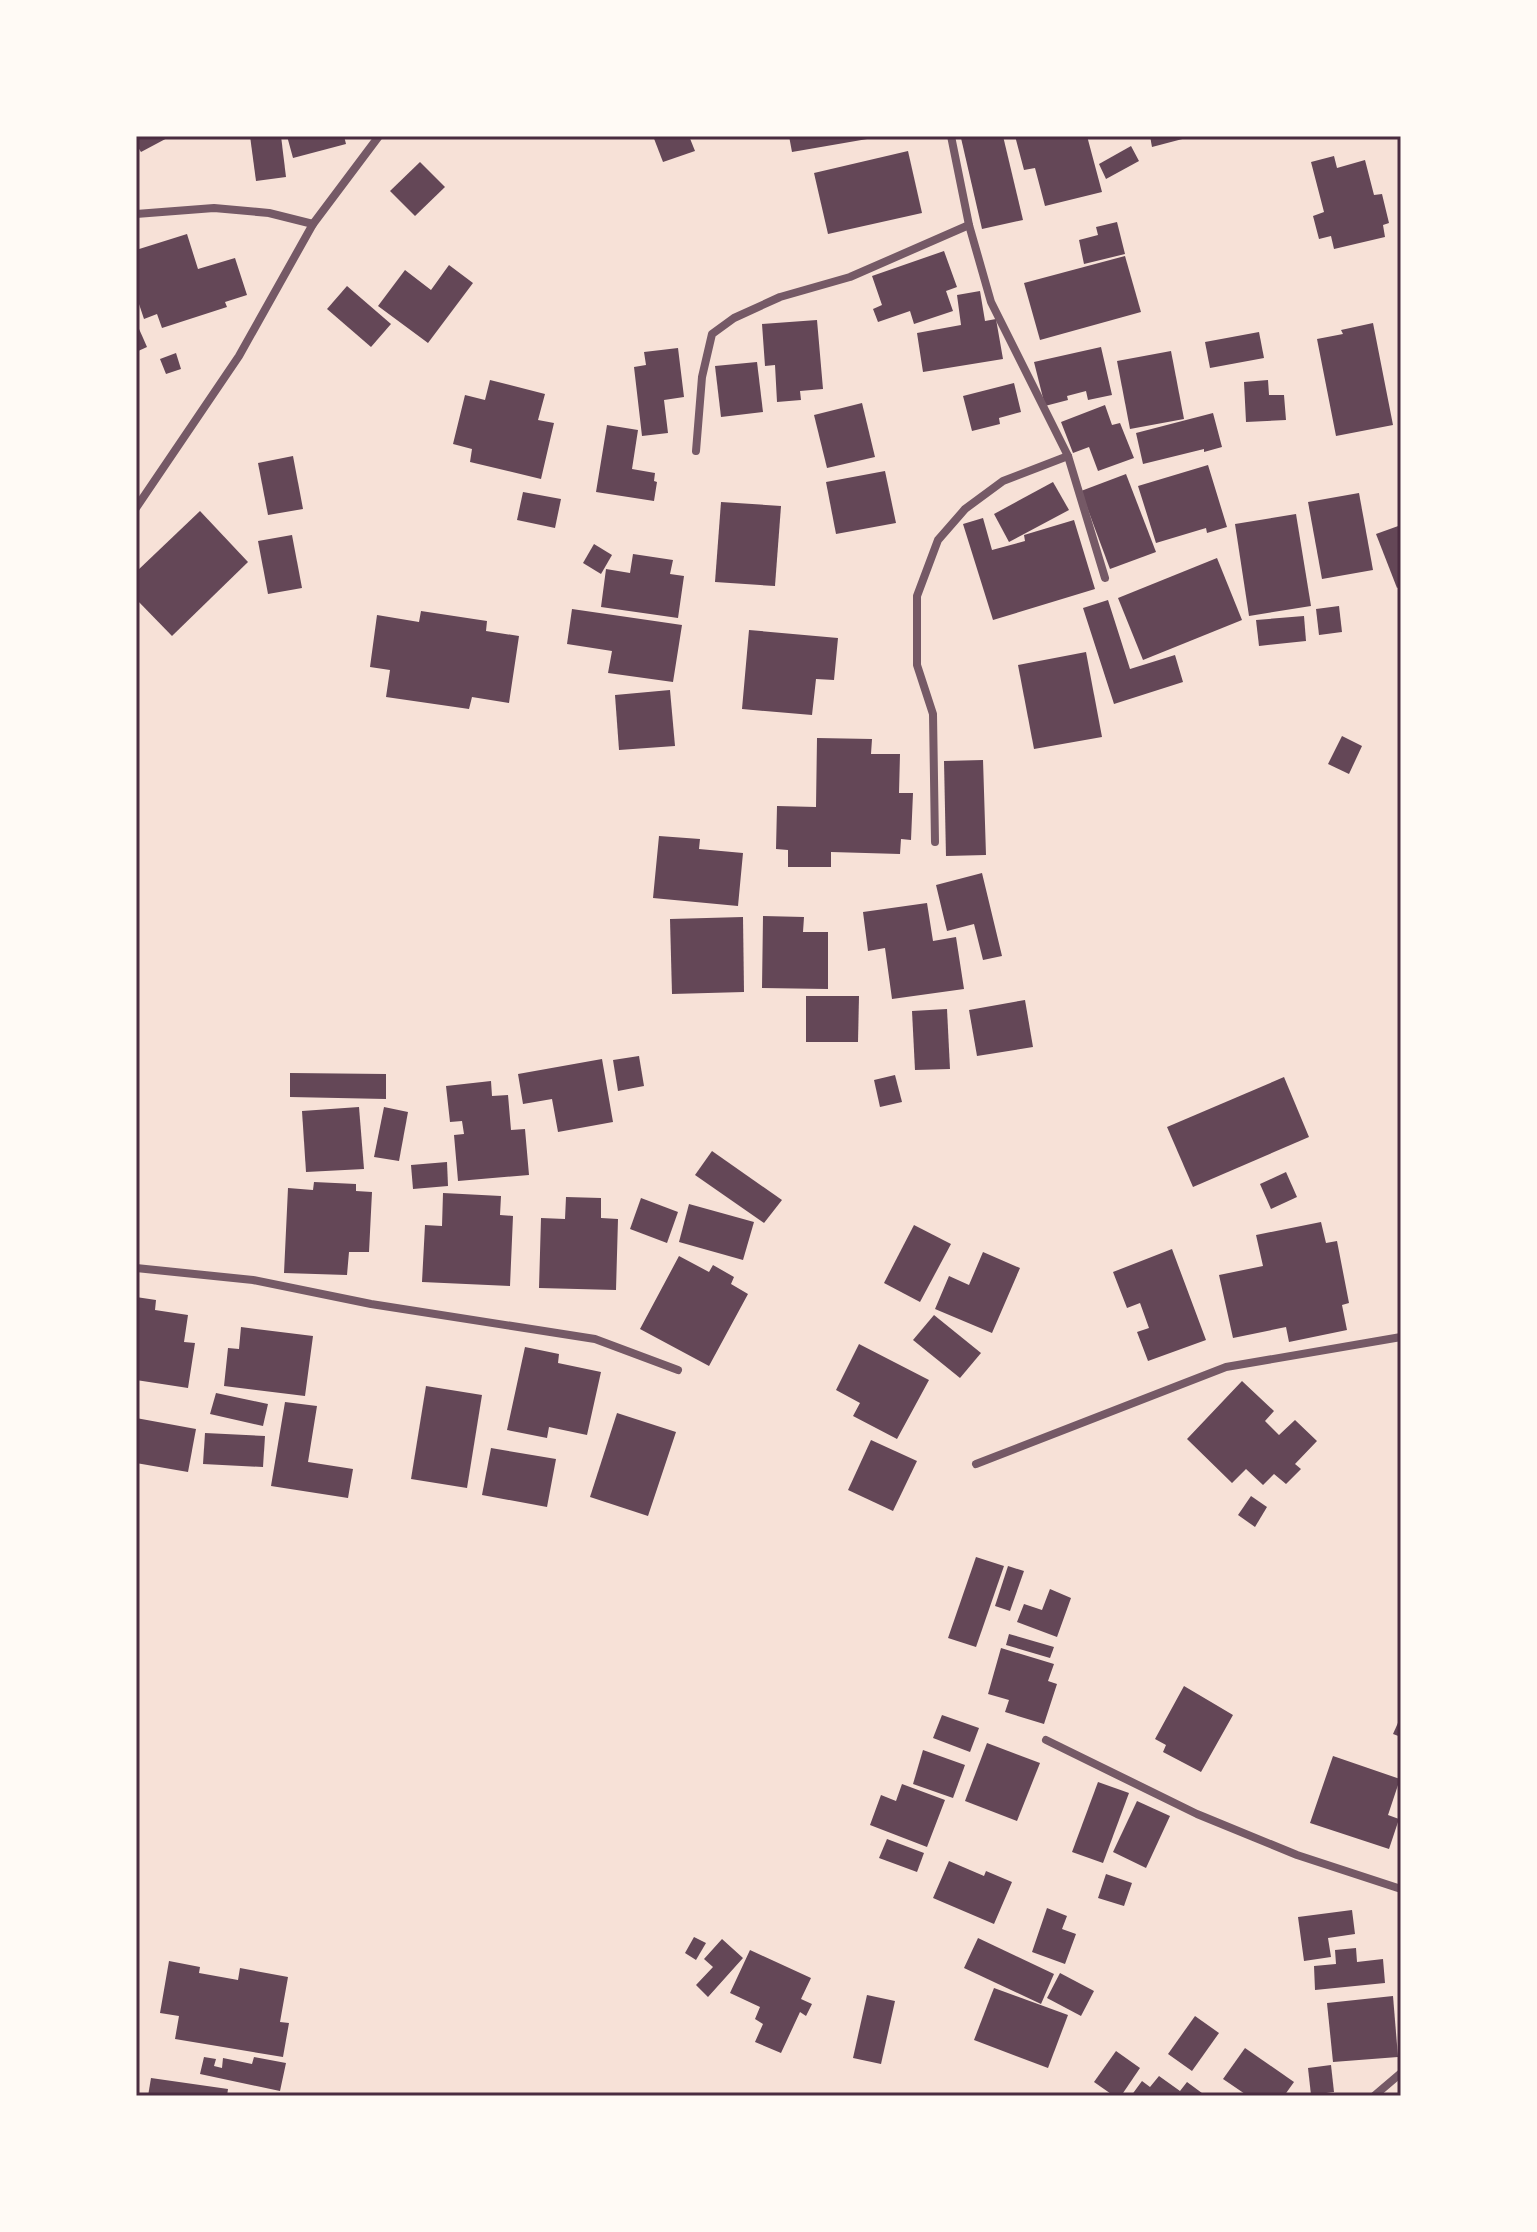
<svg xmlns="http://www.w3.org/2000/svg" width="1537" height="2232" font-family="'Roboto Serif',serif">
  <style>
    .building { fill: #644757 }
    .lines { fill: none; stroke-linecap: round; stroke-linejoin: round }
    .minor { stroke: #755966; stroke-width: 8 }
    .neatline { fill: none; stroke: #4a2c40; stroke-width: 3 }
  </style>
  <rect width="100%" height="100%" fill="#f7e1d7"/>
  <!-- building -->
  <g class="building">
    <path d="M136,136H171L141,152L136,144Z"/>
    <path d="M250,136H281L286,177L256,181Z"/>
    <path d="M287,136H344L346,144L293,158Z"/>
    <path d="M653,136H689L695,151L663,162Z"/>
    <path d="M789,136H873V138L792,152Z"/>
    <path d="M968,136H1003L1023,220L982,229L961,138Z"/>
    <path d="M1015,136H1087L1102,192L1045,206L1035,168L1024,170Z"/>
    <path d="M1150,136H1190V137L1152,147Z"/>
    <path d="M1131,146L1139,161L1106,179L1099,164Z"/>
    <path d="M908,151L922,213L828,234L814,173Z"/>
    <path d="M1334,156L1337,168L1365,160L1374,195L1382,194L1389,223L1383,225L1385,237L1334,249L1331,236L1319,239L1313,216L1324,212L1311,162Z"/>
    <path d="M420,162L445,187L415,216L390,191Z"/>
    <path d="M1117,222L1125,254L1084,264L1079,240L1098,235L1096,227Z"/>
    <path d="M187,234L198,269L235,258L247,295L225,302L227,307L162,328L157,314L144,319L136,295V250Z"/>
    <path d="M944,251L957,287L946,291L953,311L914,324L910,311L878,322L873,309L882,305L872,276Z"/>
    <path d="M1125,256L1141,312L1040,340L1024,283Z"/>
    <path d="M449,265L473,283L428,343L378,306L405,270L431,290Z"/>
    <path d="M347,286L391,324L371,347L327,309Z"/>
    <path d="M980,291L985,321L996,319L1003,359L923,372L917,333L961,325L957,295Z"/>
    <path d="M817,320L823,389L800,391L801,400L777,402L775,365L765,366L762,324Z"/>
    <path d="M136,322L147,347L136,352Z"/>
    <path d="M1373,323L1393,425L1336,436L1317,339L1343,334L1341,330Z"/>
    <path d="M1259,332L1264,358L1210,368L1205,342Z"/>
    <path d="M1101,347L1112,395L1088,400L1086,391L1067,396L1068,400L1045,406L1034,362Z"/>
    <path d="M678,348L684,397L664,400L668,433L642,436L634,367L646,365L644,352Z"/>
    <path d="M1171,351L1184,419L1130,429L1117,361Z"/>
    <path d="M176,353L181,369L166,374L160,359Z"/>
    <path d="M757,362L763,412L721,417L715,366Z"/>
    <path d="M490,380L545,394L538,420L554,423L541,479L470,462L472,449L453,444L465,395L485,400Z"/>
    <path d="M1268,380L1269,395H1284L1286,420L1246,422L1244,382Z"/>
    <path d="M1014,383L1021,412L999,418L1000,424L972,431L963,396Z"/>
    <path d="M862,403L875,457L827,468L814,415Z"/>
    <path d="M1105,405L1112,425L1120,423L1134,458L1098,471L1089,447L1073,453L1061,422Z"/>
    <path d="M1213,413L1222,447L1204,452V449L1143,464L1136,433Z"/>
    <path d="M607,425L638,430L632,469L655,473L654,481L657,482L654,501L596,492Z"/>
    <path d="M293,456L303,509L268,515L258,463Z"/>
    <path d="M1208,465L1227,527L1207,533L1206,528L1156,543L1138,486Z"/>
    <path d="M885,471L896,523L836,534L826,482Z"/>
    <path d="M1126,474L1156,552L1110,569L1081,491Z"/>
    <path d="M1053,482L1069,510L1009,542L994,514Z"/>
    <path d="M523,492L561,499L555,528L517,520Z"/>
    <path d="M1359,493L1373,570L1322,579L1308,502Z"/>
    <path d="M721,502L781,506L775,586L715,582Z"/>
    <path d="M200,511L248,562L172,636L136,599V572Z"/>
    <path d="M1296,514L1311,606L1249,616L1235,524Z"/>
    <path d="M983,518L992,550L1025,541L1024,535L1074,520L1095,589L993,620L963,524Z"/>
    <path d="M1401,525V586L1397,588L1376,534Z"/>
    <path d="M292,535L302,588L268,594L258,541Z"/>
    <path d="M594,544L612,555L601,574L583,563Z"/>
    <path d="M633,554L673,560L670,574L684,576L678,618L601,607L606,569L630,573Z"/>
    <path d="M1217,558L1242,620L1143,660L1118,598Z"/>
    <path d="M1108,600L1130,669L1175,655L1183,682L1114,704L1083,608Z"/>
    <path d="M1339,606L1342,632L1319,635L1316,609Z"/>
    <path d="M572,609L682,625L673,682L608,673L612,651L567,644Z"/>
    <path d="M421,611L487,621L486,631L519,636L509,703L472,697L469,709L386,697L390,670L370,667L377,615L419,622Z"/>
    <path d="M1304,616L1306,641L1259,646L1256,620Z"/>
    <path d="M749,630L838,638L834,680L816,679L812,715L742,709Z"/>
    <path d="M1086,652L1102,737L1034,749L1018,665Z"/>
    <path d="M670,690L675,746L619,750L615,695Z"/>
    <path d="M1342,736L1362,746L1349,774L1328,764Z"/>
    <path d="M817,738L872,739L871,754H900L899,793H913L911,840L901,839L900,854L831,852V867H788V850L776,849L777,806L816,807Z"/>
    <path d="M983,760L986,855L946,856L944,761Z"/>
    <path d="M659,836L700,839L699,849L743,853L738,906L653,898Z"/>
    <path d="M982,873L1002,956L983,960L974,924L947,931L936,885Z"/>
    <path d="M927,903L933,941L956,937L964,989L892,999L885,948L868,951L863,912Z"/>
    <path d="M763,916L804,917L803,932H828V989L762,988Z"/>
    <path d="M743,917L744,992L672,994L670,919Z"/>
    <path d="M806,996H859L858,1042H806Z"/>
    <path d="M1025,1000L1033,1047L977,1056L969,1010Z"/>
    <path d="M947,1009L950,1069L915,1070L912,1011Z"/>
    <path d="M639,1056L644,1086L618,1091L613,1060Z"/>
    <path d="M602,1059L613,1122L558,1132L552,1099L523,1104L518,1074Z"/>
    <path d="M290,1073L386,1074V1099L290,1097Z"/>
    <path d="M895,1075L902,1102L880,1107L874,1080Z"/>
    <path d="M1284,1077L1309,1137L1193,1187L1167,1127Z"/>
    <path d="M491,1081L492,1096L508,1095L511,1130L525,1129L529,1175L458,1181L454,1135L464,1134L462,1121L450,1122L446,1086Z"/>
    <path d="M359,1107L364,1169L306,1172L302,1111Z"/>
    <path d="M384,1107L408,1112L399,1161L374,1157Z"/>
    <path d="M712,1151L782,1200L764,1223L695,1175Z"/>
    <path d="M447,1162L448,1186L413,1189L411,1165Z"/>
    <path d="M1286,1172L1297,1197L1271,1209L1260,1184Z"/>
    <path d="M314,1182L356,1184V1191L372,1192L369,1252H349L347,1275L284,1273L288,1188L313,1190Z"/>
    <path d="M443,1193L501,1196L500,1215L513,1216L510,1286L422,1282L425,1225L442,1226Z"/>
    <path d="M566,1197L601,1198V1218L618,1219L616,1290L539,1288L541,1218L565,1219Z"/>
    <path d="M641,1198L678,1212L667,1243L630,1229Z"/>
    <path d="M689,1204L754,1222L743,1260L679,1242Z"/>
    <path d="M1321,1222L1326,1243L1337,1241L1349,1303L1342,1305L1347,1330L1289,1342L1286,1327L1233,1338L1219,1275L1263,1266L1256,1235Z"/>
    <path d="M914,1225L951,1244L920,1302L884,1283Z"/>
    <path d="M1172,1249L1206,1340L1148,1361L1137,1332L1149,1328L1140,1303L1127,1308L1113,1272Z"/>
    <path d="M983,1252L1020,1268L992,1333L935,1309L949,1276L969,1285Z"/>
    <path d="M679,1256L709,1272L713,1265L734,1277L731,1284L748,1294L709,1366L640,1329Z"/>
    <path d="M136,1297L156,1300L155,1310L188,1315L184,1342L195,1343L188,1388L136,1380Z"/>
    <path d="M934,1315L981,1353L960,1378L913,1340Z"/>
    <path d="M241,1327L313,1336L305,1396L224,1386L228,1348L239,1349Z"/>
    <path d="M859,1344L929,1380L897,1439L853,1416L860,1403L836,1390Z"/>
    <path d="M525,1347L559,1354L558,1363L601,1372L587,1435L549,1427L547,1438L507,1430Z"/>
    <path d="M1242,1381L1274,1411L1265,1421L1279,1435L1295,1420L1317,1441L1295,1464L1301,1469L1286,1484L1274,1474L1263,1485L1246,1469L1232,1483L1187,1439Z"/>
    <path d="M426,1386L482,1395L467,1488L411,1479Z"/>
    <path d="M216,1393L268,1404L263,1426L210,1414Z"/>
    <path d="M285,1402L317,1406L308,1462L353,1469L348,1498L271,1486Z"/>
    <path d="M617,1413L676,1432L648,1516L590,1497Z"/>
    <path d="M136,1418L196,1429L188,1472L136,1463Z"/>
    <path d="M205,1433L265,1436L263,1467L203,1464Z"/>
    <path d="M871,1440L917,1461L893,1511L848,1490Z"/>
    <path d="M491,1448L556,1459L547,1507L482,1495Z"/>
    <path d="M1251,1496L1267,1507L1255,1527L1238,1515Z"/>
    <path d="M976,1557L1004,1566L976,1647L948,1638Z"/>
    <path d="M1008,1566L1024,1571L1010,1611L995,1606Z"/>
    <path d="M1050,1589L1071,1598L1057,1637L1017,1622L1024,1604L1042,1610Z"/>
    <path d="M1009,1634L1054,1647L1050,1658L1006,1645Z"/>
    <path d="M1001,1648L1054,1664L1048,1681L1057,1684L1044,1724L1005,1712L1009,1700L988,1694Z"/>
    <path d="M1184,1686L1233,1715L1201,1772L1163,1752L1166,1745L1155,1739Z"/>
    <path d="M942,1715L979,1728L970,1752L933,1738Z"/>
    <path d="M1401,1716V1737L1393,1734Z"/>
    <path d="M987,1743L1040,1763L1017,1821L965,1801Z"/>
    <path d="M923,1750L965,1765L953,1798L913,1784Z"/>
    <path d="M1333,1756L1400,1779L1388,1815L1399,1819L1389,1849L1310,1823Z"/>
    <path d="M1098,1782L1129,1793L1103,1863L1072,1852Z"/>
    <path d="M902,1784L945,1800L927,1847L870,1825L881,1795L896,1801Z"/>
    <path d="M1137,1801L1170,1816L1146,1868L1113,1852Z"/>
    <path d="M887,1839L924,1853L917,1872L879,1858Z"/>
    <path d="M949,1861L984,1876L986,1871L1012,1882L994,1924L933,1898Z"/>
    <path d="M1106,1874L1132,1883L1124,1906L1098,1898Z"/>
    <path d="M1047,1908L1067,1916L1062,1929L1076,1934L1065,1964L1032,1952Z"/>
    <path d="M1352,1910L1355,1934L1328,1938L1331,1957L1304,1961L1298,1917Z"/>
    <path d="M694,1937L706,1943L696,1960L685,1953Z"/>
    <path d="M978,1938L1054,1974L1041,2004L964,1968Z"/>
    <path d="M722,1939L743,1958L708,1997L696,1985L713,1967L704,1959Z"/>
    <path d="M1356,1948L1357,1962L1383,1959L1385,1983L1315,1990L1314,1966L1336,1964L1335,1950Z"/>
    <path d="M750,1950L811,1978L801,1999L812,2004L806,2016L800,2012L781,2053L755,2042L763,2024L755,2019L760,2007L730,1993Z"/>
    <path d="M169,1961L200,1967L199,1973L238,1980L240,1968L288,1977L280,2022L289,2023L283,2057L175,2039L179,2016L160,2013Z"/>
    <path d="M1060,1973L1094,1991L1081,2016L1047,1998Z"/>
    <path d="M994,1988L1068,2015L1048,2068L974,2040Z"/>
    <path d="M867,1995L895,2001L881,2064L853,2058Z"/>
    <path d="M1393,1996L1398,2057L1333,2062L1327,2003Z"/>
    <path d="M1195,2016L1219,2033L1192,2071L1168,2054Z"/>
    <path d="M1245,2048L1294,2082L1284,2096H1248L1223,2079Z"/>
    <path d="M1116,2051L1140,2068L1121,2096H1114L1094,2082Z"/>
    <path d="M204,2057L216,2059L214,2066L222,2068L223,2058L252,2064L254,2057L286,2063L280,2091L200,2074Z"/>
    <path d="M1331,2065L1334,2092L1311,2095L1308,2068Z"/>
    <path d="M1159,2076L1180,2091L1187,2082L1206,2096H1131L1142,2081L1150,2087Z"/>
    <path d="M151,2078L228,2089L227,2096H148Z"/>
  </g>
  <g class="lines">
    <!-- minor -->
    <g class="minor">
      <path d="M951,136L969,225L991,302L1068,456L1105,578"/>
      <path d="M136,214L214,208L269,213L313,224"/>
      <path d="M696,451L702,377L712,334L734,318L780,297L850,277L969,225"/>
      <path d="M136,508L239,356L313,224L379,136"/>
      <path d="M935,842L933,714L917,665V596L938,540L965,509L1003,481L1068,456"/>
      <path d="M136,1268L253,1280L371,1304L595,1339L678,1370"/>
      <path d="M976,1464L1226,1367L1401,1337"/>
      <path d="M1046,1740L1197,1814L1297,1855L1401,1889"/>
      <path d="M1374,2096L1401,2073"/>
    </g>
  </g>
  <!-- border -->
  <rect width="1537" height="2232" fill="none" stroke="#fffaf5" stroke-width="276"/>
  <rect x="138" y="138" width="1261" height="1956" class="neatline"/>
</svg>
